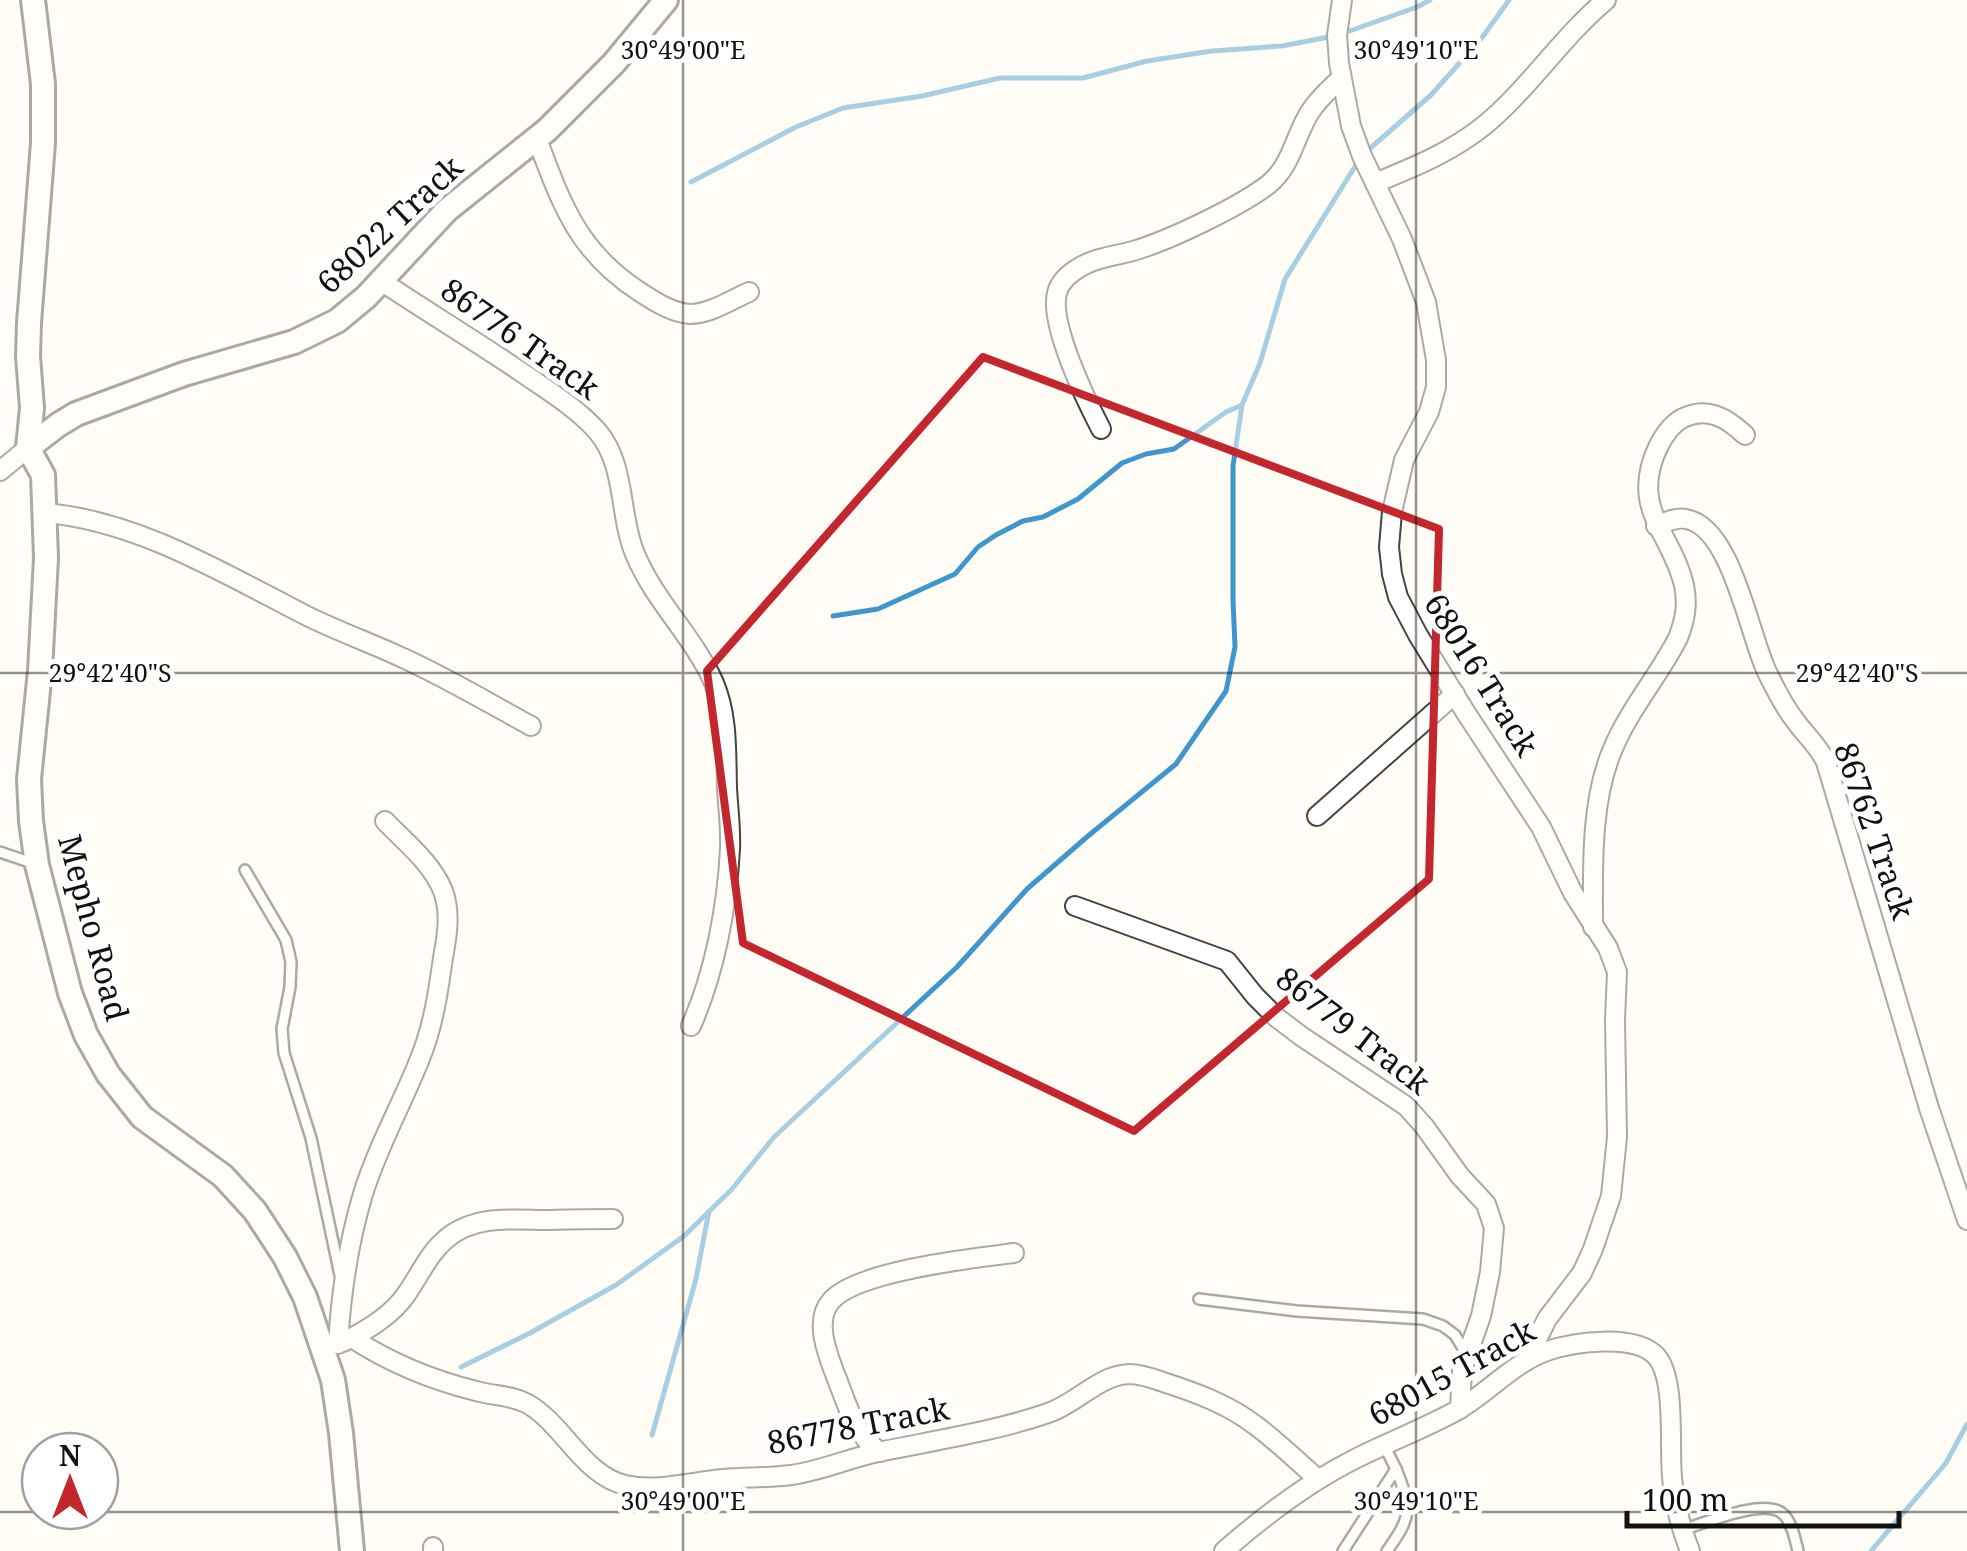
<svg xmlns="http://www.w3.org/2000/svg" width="1967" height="1551" font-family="'Noto Serif',serif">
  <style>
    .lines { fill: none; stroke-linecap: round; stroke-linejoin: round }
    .stream { stroke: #3f96cf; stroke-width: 5 }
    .service-casing { stroke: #444; stroke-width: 14 }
    .minor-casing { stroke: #444; stroke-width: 22 }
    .tertiary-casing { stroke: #444; stroke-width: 28 }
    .service { stroke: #fff; stroke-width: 9 }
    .minor { stroke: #fff; stroke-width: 18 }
    .tertiary { stroke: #fff; stroke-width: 22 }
    .marked { fill: none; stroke: #c4262e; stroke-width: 8; stroke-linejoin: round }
    .ticks { fill: none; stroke: #111; stroke-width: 2.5; stroke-opacity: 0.45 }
    .labels { text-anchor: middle; stroke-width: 10; stroke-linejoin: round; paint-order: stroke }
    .street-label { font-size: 32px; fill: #111; stroke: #fff }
    .ticks-label { font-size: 25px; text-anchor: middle; fill: #111; stroke: #fff; stroke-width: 10; stroke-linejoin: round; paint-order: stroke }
  </style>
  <rect width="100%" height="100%" fill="#fffdf5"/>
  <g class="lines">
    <!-- stream -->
    <g class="stream">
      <path d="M1344,33L1417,7L1430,0"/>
      <path d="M1366,152L1431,95L1481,39L1509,0"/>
      <path d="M691,182L796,127L843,108L922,96L1000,78H1083L1147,61L1212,51L1282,46L1334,36"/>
      <path d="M833,616L878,609L955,574L978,547L996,535L1023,521L1043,517L1078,499L1122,463L1146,454L1174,449L1226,412L1242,405"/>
      <path d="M461,1367L530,1333L616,1285L684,1236L732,1189L774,1137L957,967L1027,889L1088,836L1176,764L1226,691L1235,647L1233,600V466L1242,405L1260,363L1285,279L1359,160"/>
      <path d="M652,1435L696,1279L709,1211"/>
      <path d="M1871,1551L1946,1463L1967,1424"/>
    </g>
    <defs>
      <g id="service">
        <path d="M0,852L35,864"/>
        <path d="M245,870L286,940L291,962L290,987L282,1029L284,1053L311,1138L340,1275"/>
        <path d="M1199,1299L1297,1311L1423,1319L1443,1326L1455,1335L1466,1353"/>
        <path d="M1682,1530C1705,1523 1765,1497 1783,1514C1792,1522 1795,1539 1798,1551"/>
        <path d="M1343,1551L1396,1469L1384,1445"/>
        <path d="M1387,1551C1412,1516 1412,1509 1396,1469"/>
      </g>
      <g id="minor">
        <path d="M1342,0L1337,35L1339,63L1351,126L1362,156L1402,239L1426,302L1436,360V387L1429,412L1404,460L1392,512L1389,547L1392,574L1398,597L1418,635L1466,713L1541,827L1573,893L1608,948L1617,972L1615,1020L1617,1137L1611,1196L1593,1249L1582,1273L1547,1319L1527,1360"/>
        <path d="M537,139C562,205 578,252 640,292C654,301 672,313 690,314C710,314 731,300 749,292"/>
        <path d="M1375,183C1414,167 1452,152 1486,124C1530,87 1562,37 1606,0"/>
        <path d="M381,281C429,313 479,343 527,376C552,393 579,410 598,432C626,465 619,516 635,554C655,602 694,637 714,683C728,716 726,753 727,788C728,808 731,828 730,849C727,907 715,972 691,1026"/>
        <path d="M1101,429C1086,400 1049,324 1057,293C1060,281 1071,272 1082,266C1098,257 1115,256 1133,251C1168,241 1241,206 1269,184C1292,165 1295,135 1310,112C1318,99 1330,89 1341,78"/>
        <path d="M0,471L28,448"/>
        <path d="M45,513C136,520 225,574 305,615C337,631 371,643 403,658C447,678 489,703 531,726"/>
        <path d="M1656,526C1666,522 1676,517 1686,519C1732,527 1749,635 1767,672C1775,688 1783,705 1794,719C1805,735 1818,745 1826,762L1929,1108L1967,1220"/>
        <path d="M1317,816L1455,694"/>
        <path d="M1075,906L1227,961L1255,996L1276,1017L1301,1036L1406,1106L1424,1126L1460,1176L1486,1204L1494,1228L1490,1272L1481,1316L1462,1370L1460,1409"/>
        <path d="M1593,927C1593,872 1590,803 1612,751C1628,711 1658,677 1678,638C1685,620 1688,605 1684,585C1672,533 1629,509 1658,447C1664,435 1671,424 1683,418C1707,406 1727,418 1745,435"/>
        <path d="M352,1338C390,1363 432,1380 476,1391C493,1396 512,1395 528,1404C564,1425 583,1475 625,1485C658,1492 690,1482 723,1479C745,1477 769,1478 791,1475C821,1471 849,1458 879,1452C936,1440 993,1432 1048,1413C1076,1404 1099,1375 1129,1374C1142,1374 1155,1379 1166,1383C1197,1393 1229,1405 1255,1425C1277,1441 1297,1461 1318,1479"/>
        <path d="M343,1342C366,1331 390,1317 405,1296C419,1277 428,1254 446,1239C475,1214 515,1220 551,1220C571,1219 592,1219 613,1219"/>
        <path d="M338,1344C341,1293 348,1244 363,1194C377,1148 401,1106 419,1061C433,1028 438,993 443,958C447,936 451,912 443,891C432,863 405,842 385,821"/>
        <path d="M880,1452C853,1433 847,1403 835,1374C827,1353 814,1320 831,1301C856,1271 974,1258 1014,1253"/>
        <path d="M433,1547V1551"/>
        <path d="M1224,1551C1264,1516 1307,1483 1355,1459C1389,1442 1425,1428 1458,1410C1489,1392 1513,1363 1547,1351C1574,1342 1636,1333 1657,1357C1676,1380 1669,1446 1672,1477C1674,1502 1681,1528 1690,1551"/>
      </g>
      <g id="tertiary">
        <path d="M33,0L43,84V143L29,323L28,356L32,408L28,448L43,475L46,558L40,671L29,779L31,821L37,865L70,993L86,1035L108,1074L142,1117L223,1176L255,1211L285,1257L305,1297L333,1380L341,1433L352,1551"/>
        <path d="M28,448L58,425L76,414L184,374L294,342L337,321L366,297L447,210L547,130L614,63L666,0"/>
      </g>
    </defs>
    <!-- service casing -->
    <use href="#service" class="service-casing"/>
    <!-- minor casing -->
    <use href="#minor" class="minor-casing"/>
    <!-- tertiary casing -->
    <use href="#tertiary" class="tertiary-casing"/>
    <!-- service -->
    <use href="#service" class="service"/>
    <!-- minor -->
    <use href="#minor" class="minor"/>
    <!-- tertiary -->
    <use href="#tertiary" class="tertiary"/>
  </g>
  <!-- marked area -->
  <path d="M0 0H1967V1551H0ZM983,357L1439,529L1429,879L1134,1131L743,943L707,671Z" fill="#fffdf5" fill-opacity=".55" fill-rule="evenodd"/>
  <path class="marked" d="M983,357L1439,529L1429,879L1134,1131L743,943L707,671Z"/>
  <!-- ticks -->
  <path class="ticks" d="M683,0V1551M1416,0V1551M0,673H1967M0,1512H1967"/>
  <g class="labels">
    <!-- street labels -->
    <g class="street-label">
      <text transform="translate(390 225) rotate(-43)" y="11">68022 Track</text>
      <text transform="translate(520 339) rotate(35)" y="11">86776 Track</text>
      <text transform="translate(1481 675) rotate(58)" y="11">68016 Track</text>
      <text transform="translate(1874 831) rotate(71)" y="11">86762 Track</text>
      <text transform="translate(93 928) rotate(75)" y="11">Mepho Road</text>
      <text transform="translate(1353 1031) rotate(38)" y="11">86779 Track</text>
      <text transform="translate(1452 1373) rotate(-29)" y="11">68015 Track</text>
      <text transform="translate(858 1426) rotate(-11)" y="11">86778 Track</text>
    </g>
  </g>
  <g class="ticks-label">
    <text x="683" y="59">30°49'00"E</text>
    <text x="1416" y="59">30°49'10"E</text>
    <text x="110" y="682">29°42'40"S</text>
    <text x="1857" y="682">29°42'40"S</text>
    <text x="683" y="1510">30°49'00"E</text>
    <text x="1416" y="1510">30°49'10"E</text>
  </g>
  <!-- north arrow -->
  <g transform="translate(70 1481)"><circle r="48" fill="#ffffff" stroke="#a0a0a0" stroke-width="2.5"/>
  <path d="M0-8L18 38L0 25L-18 38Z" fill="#c4262e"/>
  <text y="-15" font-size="28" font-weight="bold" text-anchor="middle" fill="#111111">N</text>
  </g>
  <!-- scale -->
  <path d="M1627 1511v15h272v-15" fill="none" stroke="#111111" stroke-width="5"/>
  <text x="1642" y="1511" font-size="30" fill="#111111" stroke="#ffffff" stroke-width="8" paint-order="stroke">100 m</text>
</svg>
